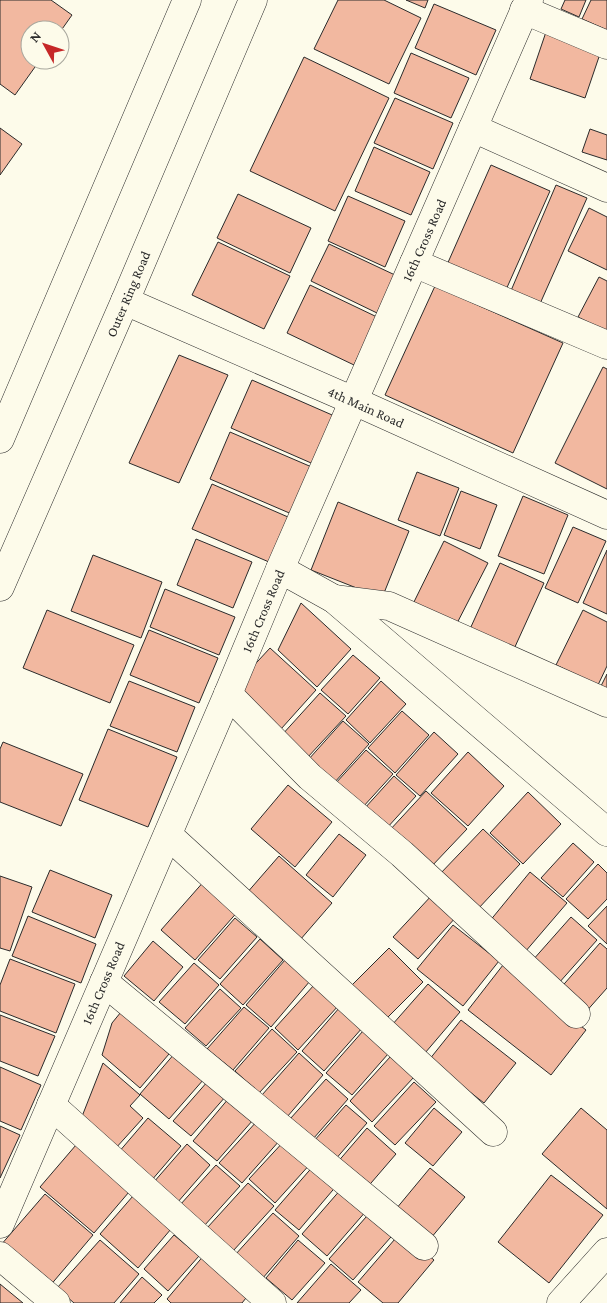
<svg xmlns="http://www.w3.org/2000/svg" width="607" height="1303" font-family="'Crimson Pro',serif">
  <style>
    .building { fill: #f2b8a0; stroke: #2b2b2b }
    .lines { fill: none; stroke-linecap: round; stroke-linejoin: round }
    .minor-casing { stroke: #2b2b2b; stroke-width: 29 }
    .highway-casing { stroke: #2b2b2b; stroke-width: 29 }
    .minor { stroke: #fdfbea; stroke-width: 28 }
    .highway { stroke: #fdfbea; stroke-width: 28 }
    .labels { text-anchor: middle; stroke-width: 4; stroke-linejoin: round; paint-order: stroke }
    .street-label { font-size: 14px; fill: #2b2b2b; stroke: #fdfbea }
  </style>
  <rect width="100%" height="100%" fill="#fdfbea"/>
  <!-- building -->
  <g class="building">
    <path d="M0,0H51L72,15L60,32V30H30V60H40L15,95L0,84Z"/>
    <path d="M338,0H384L421,18L389,84L314,49Z"/>
    <path d="M406,0H428L425,8Z"/>
    <path d="M565,0H586L579,17L561,9Z"/>
    <path d="M591,0H607V30L582,19Z"/>
    <path d="M434,4L496,30L476,75L415,48Z"/>
    <path d="M547,29L602,48L585,98L530,79Z"/>
    <path d="M411,53L469,78L451,118L394,93Z"/>
    <path d="M304,57L389,98L335,211L250,171Z"/>
    <path d="M395,98L453,123L433,169L374,143Z"/>
    <path d="M0,128L22,144L0,175Z"/>
    <path d="M590,129L607,135V160L582,152Z"/>
    <path d="M374,147L430,172L411,215L355,191Z"/>
    <path d="M491,165L550,191L505,292L446,267Z"/>
    <path d="M556,185L587,198L539,306L510,293Z"/>
    <path d="M238,194L311,228L290,273L217,238Z"/>
    <path d="M348,196L405,221L385,267L328,241Z"/>
    <path d="M589,208L607,217V270L568,251Z"/>
    <path d="M218,242L290,276L264,329L192,295Z"/>
    <path d="M329,244L395,275L377,313L311,281Z"/>
    <path d="M599,277L607,281V332L578,317Z"/>
    <path d="M310,285L377,317L354,365L287,333Z"/>
    <path d="M435,286L563,343L513,453L385,395Z"/>
    <path d="M179,355L228,375L179,483L129,463Z"/>
    <path d="M603,367L607,369V489L555,463Z"/>
    <path d="M252,380L339,418L318,466L231,428Z"/>
    <path d="M230,432L314,468L294,515L210,479Z"/>
    <path d="M417,472L459,488L440,536L398,520Z"/>
    <path d="M212,484L288,517L269,562L192,529Z"/>
    <path d="M461,491L497,505L480,549L444,535Z"/>
    <path d="M523,496L568,515L544,574L498,556Z"/>
    <path d="M338,502L409,531L382,598L311,570Z"/>
    <path d="M573,527L606,541L578,603L545,588Z"/>
    <path d="M196,539L252,562L233,608L177,585Z"/>
    <path d="M444,541L488,563L453,631L410,610Z"/>
    <path d="M607,550V614L583,603Z"/>
    <path d="M93,555L162,582L141,638L71,611Z"/>
    <path d="M500,563L544,583L514,649L470,629Z"/>
    <path d="M165,589L235,617L219,655L150,627Z"/>
    <path d="M301,603L351,649L317,687L278,650Z"/>
    <path d="M47,610L134,645L110,703L23,668Z"/>
    <path d="M583,610L607,622V666L598,685L556,665Z"/>
    <path d="M149,630L218,658L199,703L130,675Z"/>
    <path d="M270,648L316,690L281,729L234,687Z"/>
    <path d="M353,655L380,678L348,714L321,690Z"/>
    <path d="M607,674V692L600,688Z"/>
    <path d="M129,681L195,707L177,752L110,726Z"/>
    <path d="M381,681L406,704L370,743L346,720Z"/>
    <path d="M320,693L346,716L307,758L281,736Z"/>
    <path d="M402,711L429,735L395,773L368,748Z"/>
    <path d="M343,721L369,744L334,783L308,760Z"/>
    <path d="M108,729L177,757L148,827L79,800Z"/>
    <path d="M434,732L458,754L420,796L396,775Z"/>
    <path d="M3,742L83,774L61,826L0,802V749Z"/>
    <path d="M366,750L393,774L362,808L335,784Z"/>
    <path d="M468,752L504,786L468,826L431,793Z"/>
    <path d="M394,776L416,796L386,829L364,809Z"/>
    <path d="M288,785L332,822L295,867L251,829Z"/>
    <path d="M426,791L467,829L430,868L389,831Z"/>
    <path d="M528,792L561,824L523,864L490,833Z"/>
    <path d="M483,829L520,864L477,910L439,875Z"/>
    <path d="M339,834L366,855L333,897L306,875Z"/>
    <path d="M573,843L594,862L563,897L541,878Z"/>
    <path d="M279,856L332,903L300,940L246,894Z"/>
    <path d="M598,864L607,873V899L588,919L566,899Z"/>
    <path d="M50,870L112,895L95,938L32,912Z"/>
    <path d="M530,872L567,903L525,952L489,922Z"/>
    <path d="M0,876L32,887L10,951L0,948Z"/>
    <path d="M206,879L240,909L195,960L161,930Z"/>
    <path d="M433,894L457,916L418,959L393,937Z"/>
    <path d="M607,906V944L588,926Z"/>
    <path d="M28,916L96,944L81,983L12,956Z"/>
    <path d="M571,917L597,940L558,984L532,961Z"/>
    <path d="M235,918L257,937L220,979L198,960Z"/>
    <path d="M453,925L499,961L463,1006L417,969Z"/>
    <path d="M260,939L283,960L243,1005L220,984Z"/>
    <path d="M153,941L183,967L154,1001L124,976Z"/>
    <path d="M600,943L607,949V988L584,1014L558,991Z"/>
    <path d="M389,948L423,982L383,1022L349,988Z"/>
    <path d="M10,959L75,984L56,1033L0,1011V985Z"/>
    <path d="M285,960L310,981L271,1027L246,1005Z"/>
    <path d="M194,963L219,985L185,1024L159,1002Z"/>
    <path d="M503,965L586,1030L551,1075L468,1010Z"/>
    <path d="M315,984L339,1005L298,1050L275,1028Z"/>
    <path d="M428,984L460,1012L425,1053L392,1025Z"/>
    <path d="M220,989L241,1008L206,1046L185,1028Z"/>
    <path d="M244,1007L269,1028L233,1070L207,1049Z"/>
    <path d="M340,1007L363,1027L324,1071L302,1051Z"/>
    <path d="M121,1012L169,1054L140,1088L102,1055L112,1023Z"/>
    <path d="M0,1015L55,1036L38,1076L0,1061Z"/>
    <path d="M461,1020L516,1063L484,1103L429,1060Z"/>
    <path d="M272,1029L297,1052L259,1093L235,1071Z"/>
    <path d="M363,1031L388,1054L352,1095L326,1073Z"/>
    <path d="M175,1053L204,1079L169,1119L140,1094Z"/>
    <path d="M299,1053L323,1075L287,1117L262,1095Z"/>
    <path d="M391,1056L414,1077L372,1122L350,1101Z"/>
    <path d="M103,1063L140,1095L130,1106L143,1118L115,1149L81,1119Z"/>
    <path d="M0,1067L41,1085L21,1130L0,1121Z"/>
    <path d="M326,1079L348,1099L313,1139L290,1119Z"/>
    <path d="M208,1081L226,1096L191,1136L173,1121Z"/>
    <path d="M414,1082L436,1102L395,1145L374,1126Z"/>
    <path d="M229,1098L253,1120L217,1161L193,1141Z"/>
    <path d="M346,1105L367,1123L334,1161L313,1142Z"/>
    <path d="M434,1108L462,1132L433,1166L405,1143Z"/>
    <path d="M581,1108L607,1130V1209L542,1154Z"/>
    <path d="M148,1118L181,1146L151,1181L118,1153Z"/>
    <path d="M258,1120L280,1140L242,1183L219,1163Z"/>
    <path d="M0,1126L20,1135L0,1178Z"/>
    <path d="M367,1128L396,1154L365,1190L336,1164Z"/>
    <path d="M286,1139L312,1162L275,1203L249,1179Z"/>
    <path d="M187,1144L210,1165L177,1203L153,1183Z"/>
    <path d="M76,1145L129,1192L94,1233L40,1187Z"/>
    <path d="M315,1164L338,1184L299,1230L275,1210Z"/>
    <path d="M216,1165L240,1186L204,1226L180,1205Z"/>
    <path d="M430,1168L465,1197L426,1244L396,1209Z"/>
    <path d="M551,1175L603,1215L549,1283L498,1242Z"/>
    <path d="M248,1183L274,1206L233,1251L207,1228Z"/>
    <path d="M342,1188L367,1210L327,1256L302,1234Z"/>
    <path d="M45,1194L93,1235L49,1287L0,1246Z"/>
    <path d="M133,1196L171,1229L138,1268L100,1234Z"/>
    <path d="M374,1208L398,1229L353,1280L329,1259Z"/>
    <path d="M273,1213L299,1236L262,1279L235,1255Z"/>
    <path d="M401,1232L434,1260L398,1303H383L358,1282Z"/>
    <path d="M174,1235L199,1256L168,1291L144,1269Z"/>
    <path d="M100,1240L139,1274L114,1303H74L57,1288Z"/>
    <path d="M298,1240L325,1263L292,1300L266,1278Z"/>
    <path d="M205,1254L250,1293L242,1303H171L167,1299Z"/>
    <path d="M331,1264L361,1290L349,1303H297Z"/>
    <path d="M142,1277L162,1295L154,1303H120Z"/>
    <path d="M0,1284L23,1303H0Z"/>
  </g>
  <g class="lines">
    <defs>
      <g id="minor">
        <path d="M524,10L607,45"/>
        <path d="M473,128L607,188"/>
        <path d="M414,263L607,345"/>
        <path d="M125,301L354,401L607,515"/>
        <path d="M280,569L334,599L607,832"/>
        <path d="M334,599L389,606L607,703"/>
        <path d="M228,694L310,777L402,854L576,1014"/>
        <path d="M168,835L493,1132"/>
        <path d="M104,982L424,1246"/>
        <path d="M51,1105L272,1303"/>
        <path d="M0,1224L228,694L280,569L529,0"/>
        <path d="M0,1256L56,1303"/>
        <path d="M561,1303L607,1252"/>
      </g>
      <g id="highway">
        <path d="M0,439L187,0"/>
        <path d="M0,587L125,301L253,0"/>
      </g>
    </defs>
    <!-- minor casing -->
    <use href="#minor" class="minor-casing"/>
    <!-- highway casing -->
    <use href="#highway" class="highway-casing"/>
    <!-- minor -->
    <use href="#minor" class="minor"/>
    <!-- highway -->
    <use href="#highway" class="highway"/>
  </g>
  <g class="labels">
    <!-- street labels -->
    <g class="street-label">
      <text transform="translate(424 240) rotate(-66)" y="5">16th Cross Road</text>
      <text transform="translate(128 294) rotate(-67)" y="5">Outer Ring Road</text>
      <text transform="translate(366 407) rotate(24)" y="5">4th Main Road</text>
      <text transform="translate(263 611) rotate(-67)" y="5">16th Cross Road</text>
      <text transform="translate(103 983) rotate(-67)" y="5">16th Cross Road</text>
    </g>
  </g>
  <!-- north arrow -->
  <g transform="translate(45 45) rotate(310)"><circle r="24" fill="#fdfbea" stroke="#a9a89e"/>
  <path d="M0-4L9 19L0 12L-9 19Z" fill="#c62828"/>
  <text y="-8" font-size="14" font-weight="bold" text-anchor="middle" fill="#2b2b2b">N</text>
  </g>
</svg>
